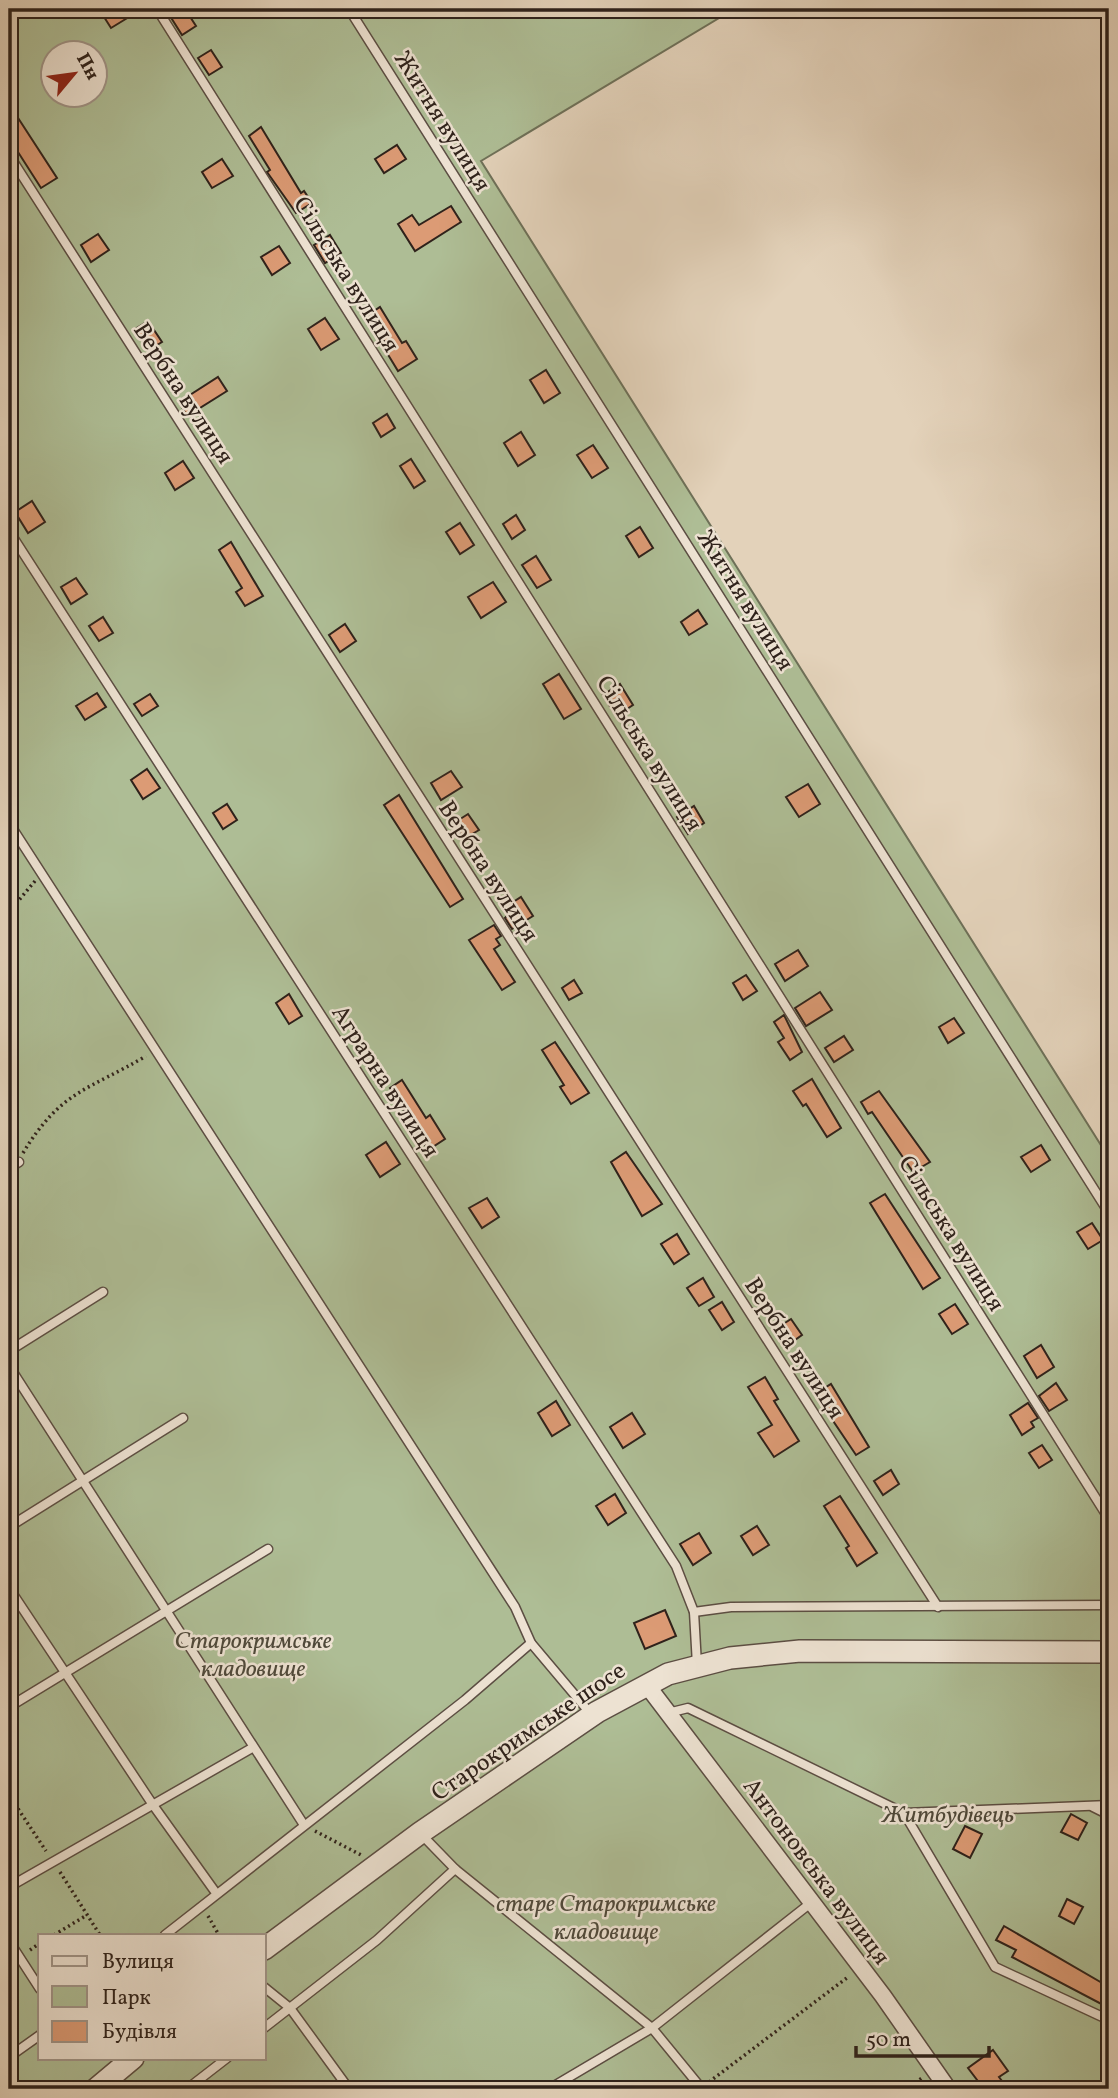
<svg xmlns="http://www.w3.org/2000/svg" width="1118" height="2098" font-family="Vollkorn,serif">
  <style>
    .green { fill: #aebd95; stroke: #6e7058; stroke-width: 2; fill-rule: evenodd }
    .building { fill: #dc9b75; stroke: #2f221b; stroke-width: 2 }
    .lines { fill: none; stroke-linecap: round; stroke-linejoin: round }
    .service-casing { stroke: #5c4e43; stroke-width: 11 }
    .minor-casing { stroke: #5c4e43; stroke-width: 19 }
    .tertiary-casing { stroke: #5c4e43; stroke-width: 24 }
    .path { stroke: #2f221b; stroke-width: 3.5; stroke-dasharray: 2 3.5; stroke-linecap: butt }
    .service { stroke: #ede2d2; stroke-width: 8 }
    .minor { stroke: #ede2d2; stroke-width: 16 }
    .tertiary { stroke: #ede2d2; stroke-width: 21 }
    .labels { text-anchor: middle; stroke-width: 5; stroke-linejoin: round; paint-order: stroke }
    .street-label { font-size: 24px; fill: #2f221b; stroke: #ede2d2 }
    .park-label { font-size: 24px; font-style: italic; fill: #4f493a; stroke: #ede2d2 }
  </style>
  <rect width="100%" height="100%" fill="#e3d2ba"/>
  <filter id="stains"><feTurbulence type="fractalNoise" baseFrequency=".00286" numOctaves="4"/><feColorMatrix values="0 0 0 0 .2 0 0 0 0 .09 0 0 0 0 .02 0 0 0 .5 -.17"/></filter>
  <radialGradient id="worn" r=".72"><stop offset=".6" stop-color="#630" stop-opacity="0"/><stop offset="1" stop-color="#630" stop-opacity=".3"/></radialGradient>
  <!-- green -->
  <path class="green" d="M9,9H734L481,161L1109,1158V2089H9ZM52,52H94V94H52ZM40,1935H264V2058H40Z"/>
  <!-- building -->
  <g class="building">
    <path d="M99,9H142L111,28Z"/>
    <path d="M180,9H185L196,26L182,35L170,16Z"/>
    <path d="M211,50L222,67L209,75L198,58Z"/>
    <path d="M9,104L57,178L41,188L9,138Z"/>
    <path d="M261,127L301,193L304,191L312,203L296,213L267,172L270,170L249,136Z"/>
    <path d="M397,145L406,159L384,173L375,159Z"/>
    <path d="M222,159L233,176L212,188L202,172Z"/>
    <path d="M451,206L461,222L415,251L398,224L412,215L419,225Z"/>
    <path d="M98,234L109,250L91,262L81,245Z"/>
    <path d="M330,235L341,253L325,263L314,245Z"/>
    <path d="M279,246L290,263L272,275L261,257Z"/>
    <path d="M380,307L402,343L406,341L417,359L398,371L387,353L390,350L368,315Z"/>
    <path d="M325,318L339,339L321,350L308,329Z"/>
    <path d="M148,321L162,342L149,350L135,329Z"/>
    <path d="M546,370L560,393L544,403L530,380Z"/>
    <path d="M218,377L227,391L187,416L179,402Z"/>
    <path d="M387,414L395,428L381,437L373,423Z"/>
    <path d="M521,432L535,455L518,466L504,443Z"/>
    <path d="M593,445L608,468L592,478L577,455Z"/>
    <path d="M411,459L425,481L414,488L400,466Z"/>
    <path d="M183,461L194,478L175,490L165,473Z"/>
    <path d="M32,501L45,522L28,533L15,512Z"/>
    <path d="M516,515L525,530L512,539L503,524Z"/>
    <path d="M460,523L474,545L460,554L446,532Z"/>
    <path d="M640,527L653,548L639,557L626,536Z"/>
    <path d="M231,542L263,596L245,606L236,592L242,588L219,550Z"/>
    <path d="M536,556L551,580L537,588L522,565Z"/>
    <path d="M76,578L87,594L71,604L61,587Z"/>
    <path d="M493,582L506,602L481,618L468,597Z"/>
    <path d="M698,610L707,624L689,635L681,622Z"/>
    <path d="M103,617L113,633L99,641L89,626Z"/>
    <path d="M345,624L356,641L340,652L329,635Z"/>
    <path d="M559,674L581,709L564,719L543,684Z"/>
    <path d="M620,684L633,705L616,716L603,695Z"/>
    <path d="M97,693L106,707L85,720L76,706Z"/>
    <path d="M150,694L158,706L142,716L134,704Z"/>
    <path d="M147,769L160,788L143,799L131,780Z"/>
    <path d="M451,771L462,787L441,800L431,783Z"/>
    <path d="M808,784L820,804L799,817L786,797Z"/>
    <path d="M399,795L463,899L450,907L384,805Z"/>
    <path d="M227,804L237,820L223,829L213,813Z"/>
    <path d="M694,806L704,823L688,834L677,817Z"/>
    <path d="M468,814L479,830L464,839L454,823Z"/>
    <path d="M521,897L533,916L512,929L505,918L508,915L504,908Z"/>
    <path d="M494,925L501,936L496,939L500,945L494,949L515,982L502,990L469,940Z"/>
    <path d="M798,950L808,966L785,981L775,964Z"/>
    <path d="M746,975L757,991L743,1000L733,983Z"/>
    <path d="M574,980L582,993L569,1000L562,988Z"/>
    <path d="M820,992L832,1010L806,1026L795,1008Z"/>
    <path d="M289,994L302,1016L289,1024L276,1003Z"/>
    <path d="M784,1015L802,1052L790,1060L778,1042L784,1038L774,1022Z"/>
    <path d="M954,1018L964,1033L948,1043L939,1027Z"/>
    <path d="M844,1036L853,1050L834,1062L825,1048Z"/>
    <path d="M555,1042L589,1093L571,1104L560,1087L564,1085L542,1050Z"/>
    <path d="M812,1079L841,1128L827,1137L806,1104L803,1106L793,1091Z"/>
    <path d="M402,1080L426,1118L430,1115L445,1139L428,1150L390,1088Z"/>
    <path d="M879,1091L930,1162L913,1172L872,1112L868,1114L861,1102Z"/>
    <path d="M386,1142L400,1164L380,1177L366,1155Z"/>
    <path d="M1041,1145L1050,1160L1031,1172L1021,1157Z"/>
    <path d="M626,1152L662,1204L642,1216L611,1162Z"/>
    <path d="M885,1194L940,1278L923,1289L870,1203Z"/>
    <path d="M487,1198L499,1217L482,1228L469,1208Z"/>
    <path d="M1092,1223L1103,1240L1088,1249L1077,1232Z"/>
    <path d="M677,1234L689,1254L674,1264L661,1244Z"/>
    <path d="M703,1278L714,1297L699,1306L687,1288Z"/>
    <path d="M722,1302L734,1322L722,1330L709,1310Z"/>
    <path d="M955,1304L968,1324L952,1334L939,1314Z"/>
    <path d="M791,1319L802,1335L785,1347L774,1330Z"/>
    <path d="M1041,1345L1054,1367L1037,1378L1024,1356Z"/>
    <path d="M765,1377L778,1399L774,1401L799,1441L774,1457L758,1433L772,1425L748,1387Z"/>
    <path d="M1056,1383L1067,1400L1049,1411L1039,1396Z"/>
    <path d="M831,1384L869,1447L856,1455L815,1394Z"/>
    <path d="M556,1401L570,1425L552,1436L538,1413Z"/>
    <path d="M1028,1403L1038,1418L1031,1422L1034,1427L1022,1435L1010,1415Z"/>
    <path d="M632,1413L645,1434L623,1448L610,1427Z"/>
    <path d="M1042,1445L1052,1460L1039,1468L1029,1453Z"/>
    <path d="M891,1470L899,1484L883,1495L874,1481Z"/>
    <path d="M615,1494L626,1513L608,1525L596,1506Z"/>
    <path d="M840,1496L877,1553L857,1566L846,1548L849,1546L824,1506Z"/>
    <path d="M757,1526L769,1545L753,1555L741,1536Z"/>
    <path d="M699,1533L711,1553L693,1565L680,1544Z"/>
    <path d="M665,1610L676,1636L645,1649L634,1623Z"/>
    <path d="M1071,1814L1087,1823L1078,1840L1061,1832Z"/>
    <path d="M965,1826L982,1834L970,1858L953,1849Z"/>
    <path d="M1067,1899L1083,1907L1074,1924L1059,1916Z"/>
    <path d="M1004,1926L1109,1987V2008L1012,1957L1016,1950L996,1940Z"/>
    <path d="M993,2050L1008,2071L999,2077L1008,2089H984L968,2068Z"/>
  </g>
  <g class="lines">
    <defs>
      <g id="service">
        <path d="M157,9L1109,1519"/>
        <path d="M349,9L1109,1213"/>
        <path d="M9,155L938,1607"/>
        <path d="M9,531L676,1566L694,1612L697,1665"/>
        <path d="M9,823L515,1607L531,1643L590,1713"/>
        <path d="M9,1168L19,1162"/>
        <path d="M9,1351L103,1292"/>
        <path d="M9,1366L304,1825"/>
        <path d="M9,1527L183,1418"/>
        <path d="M9,1588L153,1805L216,1893"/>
        <path d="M694,1612L731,1607L1109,1605"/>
        <path d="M9,1707L268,1549"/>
        <path d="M668,1713L688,1708L904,1813L1109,1805"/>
        <path d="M1093,1807L1109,1815"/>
        <path d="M904,1813L995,1967L1109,2020"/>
        <path d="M420,1833L455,1869L652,2028L702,2089"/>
        <path d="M9,1887L252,1748"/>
        <path d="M165,1935L465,1700L531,1643"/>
        <path d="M9,1941L40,1989"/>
        <path d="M264,1987L290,2008L349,2089"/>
        <path d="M264,2028L377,1940L455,1869"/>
        <path d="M9,2057L40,2035"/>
        <path d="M187,2089L227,2058"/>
        <path d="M549,2089L652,2028L812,1902"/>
      </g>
      <path id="minor" d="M646,1684L883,1996L948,2089"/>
      <g id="tertiary">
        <path d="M264,1949L420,1833L597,1712L668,1674L730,1658L800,1651L1109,1652"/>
        <path d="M96,2089L133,2058"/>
      </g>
    </defs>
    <!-- service casing -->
    <use href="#service" class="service-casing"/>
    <!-- minor casing -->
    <use href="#minor" class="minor-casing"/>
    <!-- tertiary casing -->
    <use href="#tertiary" class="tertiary-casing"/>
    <!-- path -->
    <g class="path">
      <path d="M9,912L35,881"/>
      <path d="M23,1153C61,1090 89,1090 146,1056"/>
      <path d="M9,1795L46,1851"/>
      <path d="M315,1831L361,1855"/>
      <path d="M60,1872L100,1935"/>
      <path d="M208,1916L219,1935"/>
      <path d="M54,1935L87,1915"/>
      <path d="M30,1950L40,1943"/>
      <path d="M709,2082L848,1977"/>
      <path d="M906,2089L922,2078"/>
    </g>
    <!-- service -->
    <use href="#service" class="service"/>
    <!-- minor -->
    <use href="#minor" class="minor"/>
    <!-- tertiary -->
    <use href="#tertiary" class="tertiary"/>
  </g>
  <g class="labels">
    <!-- street labels -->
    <g class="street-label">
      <text transform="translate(443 121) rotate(58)" y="8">Житня вулиця</text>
      <text transform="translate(347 274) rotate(58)" y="8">Сільська вулиця</text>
      <text transform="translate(184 393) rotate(57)" y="8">Вербна вулиця</text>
      <text transform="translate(746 600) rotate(58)" y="8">Житня вулиця</text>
      <text transform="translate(650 753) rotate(58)" y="8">Сільська вулиця</text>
      <text transform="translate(489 871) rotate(57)" y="8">Вербна вулиця</text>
      <text transform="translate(386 1081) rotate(57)" y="8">Аграрна вулиця</text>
      <text transform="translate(952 1233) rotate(58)" y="8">Сільська вулиця</text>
      <text transform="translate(795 1348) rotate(57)" y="8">Вербна вулиця</text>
      <text transform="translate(528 1731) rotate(-34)" y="8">Старокримське шосе</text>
      <text transform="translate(817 1871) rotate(53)" y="8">Антоновська вулиця</text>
    </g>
    <!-- park labels -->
    <g class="park-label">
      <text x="253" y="1648">Старокримське<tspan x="253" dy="28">кладовище</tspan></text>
      <text x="948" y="1822">Житбудівець</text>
      <text x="606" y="1911">старе Старокримське<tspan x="606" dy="28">кладовище</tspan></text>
    </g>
  </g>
  <!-- margin -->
  <rect width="1118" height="2098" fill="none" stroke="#e3d2ba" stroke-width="35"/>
  <rect x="10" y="10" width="1097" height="2077" fill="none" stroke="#2f221b" stroke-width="3.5"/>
  <rect x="18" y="18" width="1083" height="2063" fill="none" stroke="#2f221b" stroke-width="2"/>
  <!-- legend -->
  <rect x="38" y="1934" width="228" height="126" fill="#ede2d2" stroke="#a19589" stroke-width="2"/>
  <rect x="52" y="1956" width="35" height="10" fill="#ede2d2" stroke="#a19589" stroke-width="2"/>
  <text x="102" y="1968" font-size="21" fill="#2f221b">Вулиця</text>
  <rect x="52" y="1986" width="35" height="21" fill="#aebd95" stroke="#a19589" stroke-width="2"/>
  <text x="102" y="2004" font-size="21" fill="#2f221b">Парк</text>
  <rect x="52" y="2021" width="35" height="21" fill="#dc9b75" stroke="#a19589" stroke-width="2"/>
  <text x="102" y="2038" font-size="21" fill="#2f221b">Будівля</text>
  <!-- north arrow -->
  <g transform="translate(74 74) rotate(61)"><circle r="33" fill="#ede2d2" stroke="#a19589" stroke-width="2"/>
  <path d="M0-5L12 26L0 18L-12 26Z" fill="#8f2418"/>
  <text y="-10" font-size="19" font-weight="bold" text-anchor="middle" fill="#2f221b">Пн</text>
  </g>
  <!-- scale -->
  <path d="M856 2046v10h133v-10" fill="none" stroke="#2f221b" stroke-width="3.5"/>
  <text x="866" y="2046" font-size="21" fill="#2f221b" stroke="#ede2d2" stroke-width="5" paint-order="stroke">50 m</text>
  <rect width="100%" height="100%" filter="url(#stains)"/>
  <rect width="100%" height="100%" fill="url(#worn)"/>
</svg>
